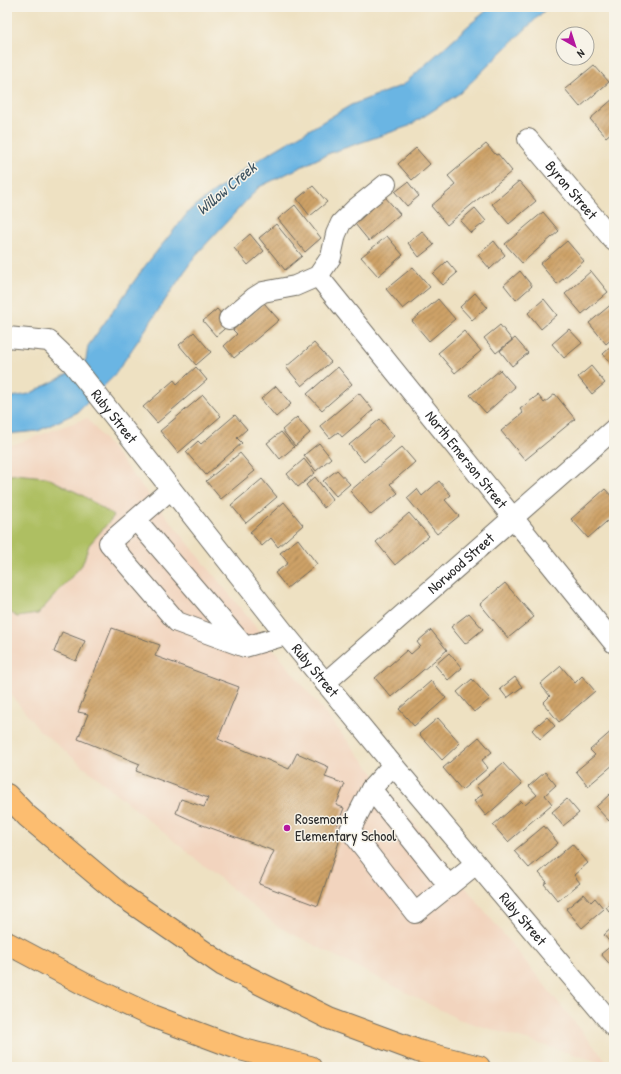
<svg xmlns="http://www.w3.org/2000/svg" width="621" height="1074" font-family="'Patrick Hand',sans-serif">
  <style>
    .built { fill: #f2d4be }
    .pitch { fill: #aebf62; stroke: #6c7546 }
    .water { fill: #6ab5e3; stroke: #4a7087 }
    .building { fill: url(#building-hatch) }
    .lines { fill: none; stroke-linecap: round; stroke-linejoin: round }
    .minor-casing { stroke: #6f6b60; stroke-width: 22 }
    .highway-casing { stroke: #6f6b60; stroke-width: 24 }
    .minor { stroke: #fff; stroke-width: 20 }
    .highway { stroke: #fcbd6f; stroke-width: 22 }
    .poi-dot { fill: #b5179e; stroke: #f7f3e8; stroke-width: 1.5 }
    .labels { text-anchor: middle; stroke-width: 3; stroke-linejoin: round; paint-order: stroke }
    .street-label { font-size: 15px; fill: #2b2b2b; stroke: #f7f3e8 }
    .poi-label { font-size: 15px; fill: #2b2b2b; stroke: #f7f3e8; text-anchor: start }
    .water-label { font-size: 16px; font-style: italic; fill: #3e5462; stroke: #f7f3e8 }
  </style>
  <defs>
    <pattern id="building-hatch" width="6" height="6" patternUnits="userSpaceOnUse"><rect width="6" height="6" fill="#cea267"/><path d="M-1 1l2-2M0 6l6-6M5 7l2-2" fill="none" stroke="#a78455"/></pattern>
  </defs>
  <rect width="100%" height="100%" fill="#f7f3e8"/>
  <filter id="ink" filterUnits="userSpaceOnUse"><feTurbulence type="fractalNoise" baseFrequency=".025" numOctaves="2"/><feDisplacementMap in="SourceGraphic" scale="8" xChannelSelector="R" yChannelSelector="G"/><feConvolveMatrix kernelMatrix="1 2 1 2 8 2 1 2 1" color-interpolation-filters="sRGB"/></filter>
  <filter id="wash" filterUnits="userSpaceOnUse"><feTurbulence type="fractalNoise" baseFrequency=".012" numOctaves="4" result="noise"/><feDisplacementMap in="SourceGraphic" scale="16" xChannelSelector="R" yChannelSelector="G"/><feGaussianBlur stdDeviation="0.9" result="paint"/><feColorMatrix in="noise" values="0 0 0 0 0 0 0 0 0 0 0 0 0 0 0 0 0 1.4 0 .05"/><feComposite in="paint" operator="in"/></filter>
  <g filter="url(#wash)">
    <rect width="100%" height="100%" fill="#eee1c2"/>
    <!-- built -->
    <path class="built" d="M87,418L609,1065L458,1019L277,926L38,729L7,689V447Z"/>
    <!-- pitch -->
    <path class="pitch" d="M15,474L46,477L82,495L114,516L89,545L82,565L38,614L17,617L7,610V476Z"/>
    <!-- water -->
    <path class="water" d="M491,7H548L460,93L409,126L330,153L259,187L195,256L114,376L78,412L38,431L7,434V398L29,394L66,375L86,360L88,346L145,266L190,210L253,163L351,105L403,85L469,25Z"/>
    <g id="blocks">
      <!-- building -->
      <g class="building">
        <path d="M594,65L609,82L580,107L565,89Z"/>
        <path d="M614,98V130L606,137L590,119Z"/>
        <path d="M486,144L496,155L498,154L512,171L447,225L431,206L456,185L448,176Z"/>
        <path d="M416,148L430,164L412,180L398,164Z"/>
        <path d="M519,181L536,201L509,224L492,204Z"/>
        <path d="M408,182L419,196L407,206L395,192Z"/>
        <path d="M313,186L327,202L310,216L297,199Z"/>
        <path d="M385,197L400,214L369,241L355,224Z"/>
        <path d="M295,205L321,238L305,252L278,219Z"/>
        <path d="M475,208L486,221L471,233L460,221Z"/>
        <path d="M543,212L559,231L522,263L505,244Z"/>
        <path d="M276,224L302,256L285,270L259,238Z"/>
        <path d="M422,231L434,245L419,257L408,243Z"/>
        <path d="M250,234L264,251L248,265L234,248Z"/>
        <path d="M387,236L403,255L378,276L361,257Z"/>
        <path d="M494,241L505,255L490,269L478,255Z"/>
        <path d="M567,241L584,261L557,284L540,264Z"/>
        <path d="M447,261L457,273L443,285L433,274Z"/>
        <path d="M413,267L430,287L403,309L386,289Z"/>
        <path d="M520,271L532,286L516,300L504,285Z"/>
        <path d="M591,271L608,292L582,314L565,294Z"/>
        <path d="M475,293L487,307L472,320L460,307Z"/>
        <path d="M438,299L455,319L429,341L412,321Z"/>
        <path d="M544,299L557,315L541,329L528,313Z"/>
        <path d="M614,302V337L606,344L589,323Z"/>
        <path d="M264,303L279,320L234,358L224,346L237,334L233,330Z"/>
        <path d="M217,309L230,324L216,336L203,321Z"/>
        <path d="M500,325L512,340L496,353L484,338Z"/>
        <path d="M569,329L582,343L564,358L552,344Z"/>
        <path d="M464,331L481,351L455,373L438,353Z"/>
        <path d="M194,332L211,352L196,365L179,345Z"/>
        <path d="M515,338L528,353L512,366L500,351Z"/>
        <path d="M314,343L331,362L302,386L286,367Z"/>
        <path d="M614,344V367L603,354Z"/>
        <path d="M591,366L605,383L592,394L578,377Z"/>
        <path d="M196,367L207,380L157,423L143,407L174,380L177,384Z"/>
        <path d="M338,367L352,384L322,410L307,394Z"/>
        <path d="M500,370L515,387L486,413L470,395Z"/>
        <path d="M276,386L291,404L276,417L261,399Z"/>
        <path d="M359,393L373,410L342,437L338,432L330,438L320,426Z"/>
        <path d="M555,394L575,419L525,460L501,431L523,413L520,409L538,395L544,403Z"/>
        <path d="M203,395L221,416L178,453L160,431Z"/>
        <path d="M235,415L247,429L237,438L242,443L206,475L186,452L198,441L201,444Z"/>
        <path d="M297,417L310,433L295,446L282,430Z"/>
        <path d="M380,419L394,436L364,462L349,445Z"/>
        <path d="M281,432L294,447L280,459L267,443Z"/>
        <path d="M319,443L331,458L316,471L304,455Z"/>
        <path d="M402,447L415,462L390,484L398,493L371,515L350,491Z"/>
        <path d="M240,453L255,471L221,499L206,481Z"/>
        <path d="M304,459L315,473L298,487L287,474Z"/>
        <path d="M337,470L350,484L336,496L323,481Z"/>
        <path d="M315,477L333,500L324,508L306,485Z"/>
        <path d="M262,479L277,497L246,523L231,505Z"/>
        <path d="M439,481L451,495L445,500L459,516L437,534L407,498L417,489L422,496Z"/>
        <path d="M605,489L614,499V515L588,538L571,519Z"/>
        <path d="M284,502L303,525L278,547L271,538L262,546L250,532Z"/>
        <path d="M409,513L429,536L395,565L376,542Z"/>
        <path d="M298,539L317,564L287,588L275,573L288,563L280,553Z"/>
        <path d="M505,583L534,617L508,638L480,604Z"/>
        <path d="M469,613L483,629L465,644L451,627Z"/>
        <path d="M112,628L160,645L155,656L239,687L218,739L289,769L297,753L329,767L325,777L345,784L336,805L344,808L333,837L339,842L318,906L259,884L274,851L200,824L176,813L181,799L204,807L208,798L136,771L140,764L78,739L88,714L78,712Z"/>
        <path d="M431,630L447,650L391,697L375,678L407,650L411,654L420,646L417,642Z"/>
        <path d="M62,632L85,641L76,661L54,652Z"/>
        <path d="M449,653L462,668L448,680L435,665Z"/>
        <path d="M561,666L575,683L582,676L595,691L559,722L543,703L550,696L540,684Z"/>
        <path d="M515,677L522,687L507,698L500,689Z"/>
        <path d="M472,679L490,699L474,712L457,692Z"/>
        <path d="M431,681L446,698L414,726L399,709Z"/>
        <path d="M547,717L555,726L540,739L532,730Z"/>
        <path d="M438,718L460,743L442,760L419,734Z"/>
        <path d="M614,729V764L588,786L576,771L595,755L590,750Z"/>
        <path d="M479,737L492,752L482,760L488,768L462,790L443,768Z"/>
        <path d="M503,763L522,784L486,816L474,801L483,794L476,786Z"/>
        <path d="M545,772L556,785L545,795L552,804L508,842L493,825L521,801L525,805L537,795L529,786Z"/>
        <path d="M610,794L614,798V817L609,821L596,807Z"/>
        <path d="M567,799L579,813L563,826L552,812Z"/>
        <path d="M544,826L558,843L529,868L514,851Z"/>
        <path d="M572,844L588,863L574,875L580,883L558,901L544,884L547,882L539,873Z"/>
        <path d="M584,894L591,902L595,898L604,909L582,928L566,909Z"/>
        <path d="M614,901V918L606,907Z"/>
        <path d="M614,926V967L613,968L601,954L612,945L604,935Z"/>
      </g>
    </g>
  </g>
  <g filter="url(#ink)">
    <use href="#blocks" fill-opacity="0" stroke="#6f6b60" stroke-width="1"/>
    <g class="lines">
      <defs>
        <g id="minor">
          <path id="s1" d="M528,139L614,241"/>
          <path id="s2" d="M318,276L614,643"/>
          <path d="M229,319L255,297L263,292L295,286L318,276L331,257L336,234L341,223L355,209L386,184"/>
          <path id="s3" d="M7,337L49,341L72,363L286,635L393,765L614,1027"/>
          <path d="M171,489L109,543L177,622L245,647L286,635"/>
          <path d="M136,520L244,646"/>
          <path id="s4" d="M325,683L614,429"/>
          <path d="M393,765L371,789L350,830L415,913L476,864"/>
          <path d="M371,789L449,886"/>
        </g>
        <g id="highway">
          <path d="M7,795L27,816L121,895L223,965L329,1018L418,1051L479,1067"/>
          <path d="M7,943L84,984L152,1016L240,1049L310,1067"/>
        </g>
      </defs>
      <!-- minor casing -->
      <use href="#minor" class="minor-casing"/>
      <!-- highway casing -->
      <use href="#highway" class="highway-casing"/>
      <!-- minor -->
      <use href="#minor" class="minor"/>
      <!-- highway -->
      <use href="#highway" class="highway"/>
    </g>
  </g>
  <!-- markers -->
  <circle class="poi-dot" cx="287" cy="828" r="4"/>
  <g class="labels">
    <!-- street labels -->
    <g class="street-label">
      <text dy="5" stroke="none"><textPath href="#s1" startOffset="67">Byron Street</textPath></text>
      <text dy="5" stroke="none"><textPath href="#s3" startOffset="142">Ruby Street</textPath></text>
      <text dy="5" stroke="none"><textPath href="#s2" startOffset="236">North Emerson Street</textPath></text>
      <text dy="5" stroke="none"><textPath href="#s4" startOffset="181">Norwood Street</textPath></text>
      <text dy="5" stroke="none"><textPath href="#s3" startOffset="466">Ruby Street</textPath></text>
      <text dy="5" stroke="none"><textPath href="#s3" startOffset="790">Ruby Street</textPath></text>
    </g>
    <!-- poi labels -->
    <g class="poi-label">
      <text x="295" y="824">Rosemont<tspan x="295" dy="17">Elementary School</tspan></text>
    </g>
    <!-- water labels -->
    <g class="water-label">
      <text transform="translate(226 188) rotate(-40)" y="6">Willow Creek</text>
    </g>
  </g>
  <!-- margin -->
  <rect width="621" height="1074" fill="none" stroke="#f7f3e8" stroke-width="24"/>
  <!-- north arrow -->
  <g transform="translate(575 46) rotate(141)"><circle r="19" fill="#f7f3e8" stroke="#a5a39c"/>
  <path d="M0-3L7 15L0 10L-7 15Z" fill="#b5179e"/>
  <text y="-6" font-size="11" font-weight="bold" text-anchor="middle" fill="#2b2b2b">N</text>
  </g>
</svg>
